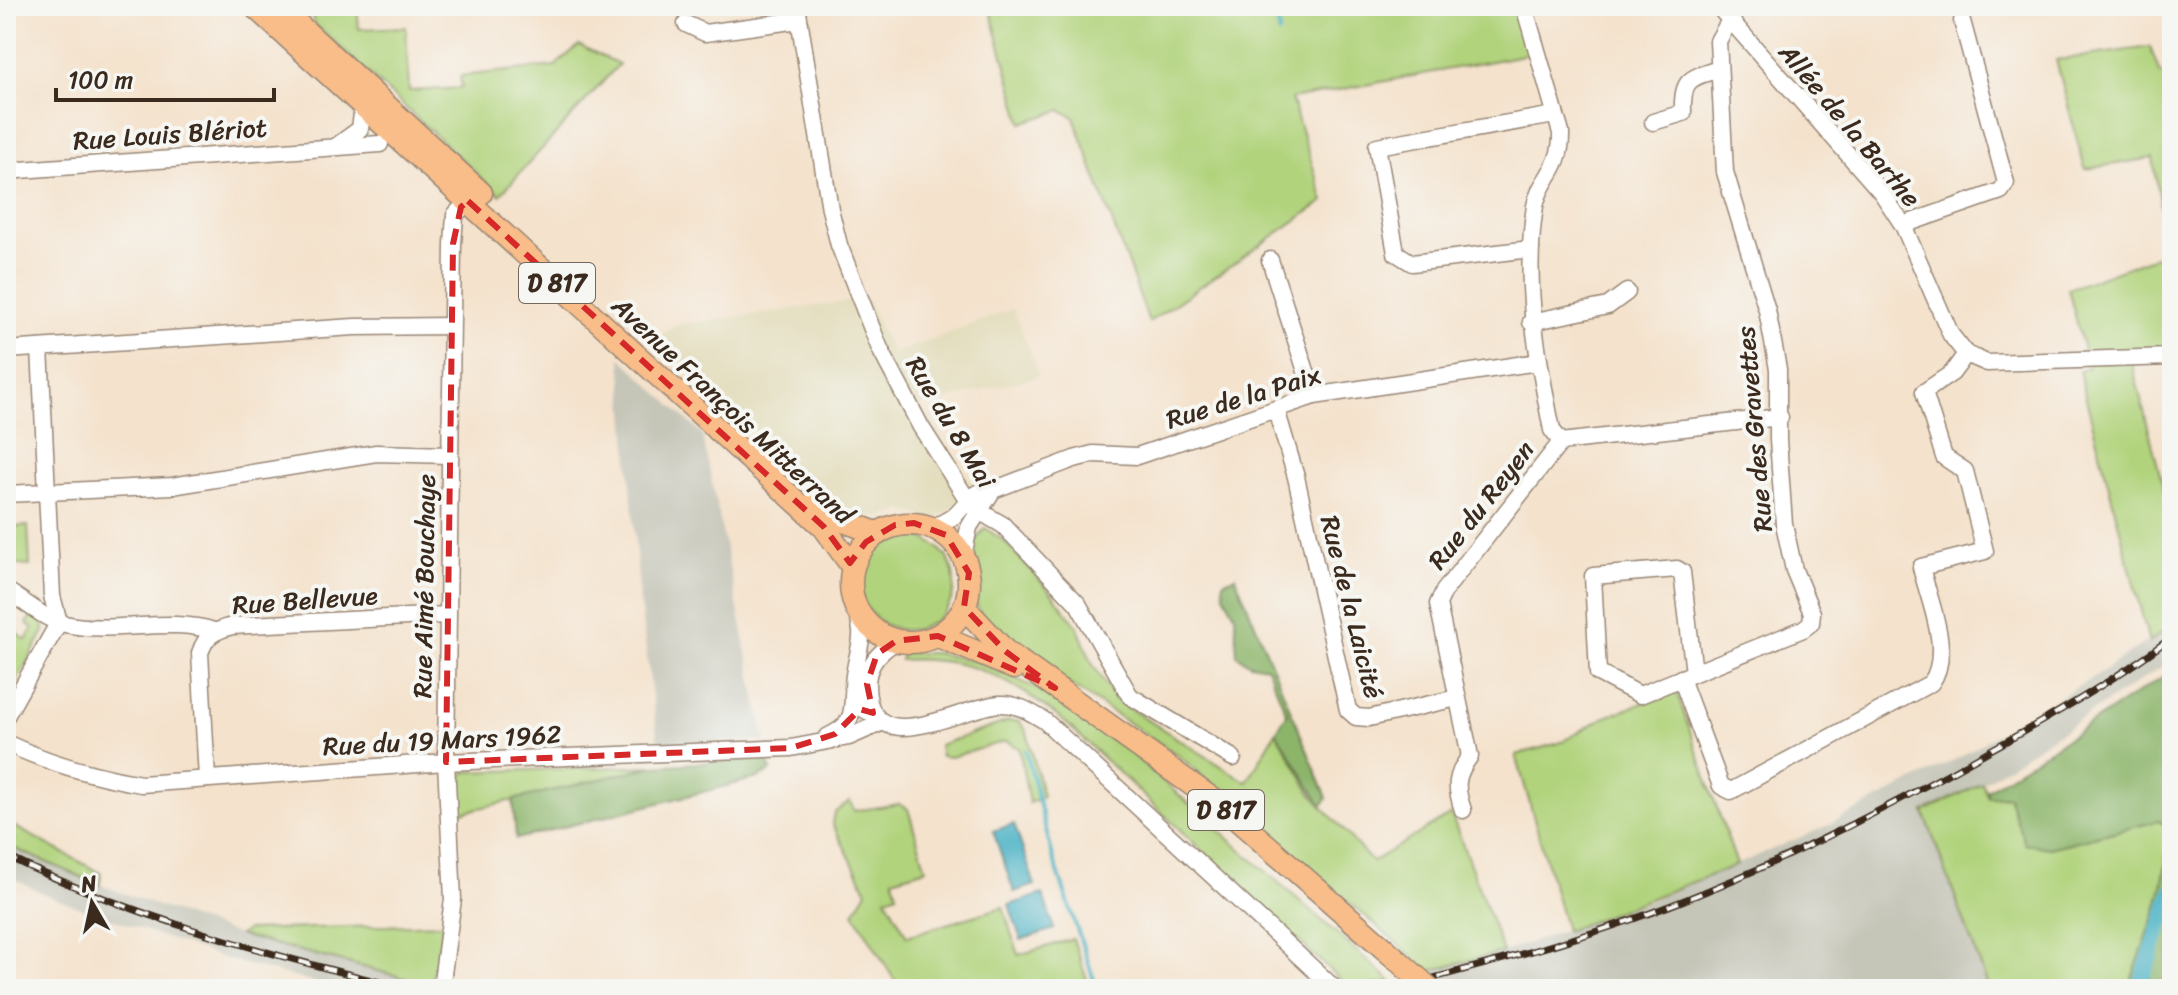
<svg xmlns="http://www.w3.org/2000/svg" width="2178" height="995" font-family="Sriracha,sans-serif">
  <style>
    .built { fill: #e2dcba }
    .industrial { fill: #c5c5b8 }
    .green { fill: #b1d37b; stroke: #767e4c; stroke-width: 2 }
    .forest { fill: #8cb56b; stroke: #647044; stroke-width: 2 }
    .water { fill: #46b1c4; stroke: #406e71; stroke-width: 2 }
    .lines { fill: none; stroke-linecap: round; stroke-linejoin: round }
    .stream { stroke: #46b1c4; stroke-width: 4 }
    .canal { stroke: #46b1c4; stroke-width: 16 }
    .minor-casing { stroke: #988675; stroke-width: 19 }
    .major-casing { stroke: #988675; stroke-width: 25 }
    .minor { stroke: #fff; stroke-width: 16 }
    .major { stroke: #f8bd88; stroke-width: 22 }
    .rail-casing { stroke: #3b2a1e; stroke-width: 7 }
    .rail { stroke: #f6f6f2; stroke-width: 4; stroke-dasharray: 12; stroke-linecap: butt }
    .major-bridge-casing { stroke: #988675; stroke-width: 25; stroke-linecap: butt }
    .major-bridge { stroke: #f8bd88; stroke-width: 22 }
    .marked { fill: none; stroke: #d62828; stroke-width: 6; stroke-dasharray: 16 10; stroke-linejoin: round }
    .labels { text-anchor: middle; stroke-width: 8; stroke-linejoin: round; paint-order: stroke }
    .shield { fill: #f6f6f2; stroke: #73675e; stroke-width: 2 }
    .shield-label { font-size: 24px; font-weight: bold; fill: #3b2a1e }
    .street-label { font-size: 26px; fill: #3b2a1e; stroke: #f6f6f2 }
  </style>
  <rect width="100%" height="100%" fill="#f6f6f2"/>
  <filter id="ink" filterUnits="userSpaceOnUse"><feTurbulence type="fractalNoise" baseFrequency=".0125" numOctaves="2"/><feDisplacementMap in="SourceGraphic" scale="16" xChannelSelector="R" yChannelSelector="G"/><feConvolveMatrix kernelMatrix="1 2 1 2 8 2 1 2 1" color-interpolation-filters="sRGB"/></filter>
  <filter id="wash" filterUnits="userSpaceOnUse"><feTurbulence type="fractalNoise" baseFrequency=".006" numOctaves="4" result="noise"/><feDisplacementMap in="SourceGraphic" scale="32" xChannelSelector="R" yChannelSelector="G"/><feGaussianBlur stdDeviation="1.8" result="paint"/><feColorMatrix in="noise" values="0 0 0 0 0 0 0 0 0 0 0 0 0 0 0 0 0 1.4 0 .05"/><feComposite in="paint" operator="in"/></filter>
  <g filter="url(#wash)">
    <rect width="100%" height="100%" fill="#f4e2cc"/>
    <!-- built -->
    <path class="built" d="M867,299L892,354L1013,309L1039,376L920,406L978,492L933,520L903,510L880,518L854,515L832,502L654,339L677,325Z"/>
    <!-- industrial -->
    <g class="industrial">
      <path d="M621,358L702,434L765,741L658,743L640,603Z"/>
      <path d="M2172,625V660L1982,783L1924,812L1989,989H1446L1429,971L1503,952L1655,899L1820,829L1956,759L2089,680Z"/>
      <path d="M6,845L100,885L239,935L432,985L430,989H338L226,959L53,898L6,875Z"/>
    </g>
    <!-- green -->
    <g class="green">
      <path d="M311,6H357L359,29L406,27L409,91L462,88L460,76L555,66L579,45L619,64L500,195L313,22Z"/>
      <path d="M989,6H1515L1529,54L1291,99L1324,201L1149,322L1074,117L1061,110L1022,123Z"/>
      <path d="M2150,47L2160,74L2172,73V349L2129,352L2172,522V625L2149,642L2079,371L2089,368L2068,289L2168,252L2153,158L2085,169L2056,60Z"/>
      <path d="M7,517L10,527L28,526L30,566L6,564Z"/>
      <path d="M985,528L1004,541L1052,593L1077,626L1093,665L1116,700L1247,782L1276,732L1312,795L1372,862L1451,814L1503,952L1429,971L1178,755L1044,668L986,625L975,602L972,544Z"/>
      <circle cx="907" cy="583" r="47"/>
      <path d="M32,614L44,622V631L6,702V625L26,640L33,628L27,624Z"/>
      <path d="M902,653H936L979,662L1036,688L1131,753L1392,982L1350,989L1066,723C1011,680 973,656 900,660Z"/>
      <path d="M1676,691L1737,865L1566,931L1516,755L1559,743L1605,717Z"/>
      <path d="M1009,721H1019L1027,732L1043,797L1029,803L1019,748L1006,741L951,757L941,756L939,745Z"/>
      <path d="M654,766L459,813V789L464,772Z"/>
      <path d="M1982,783L1988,797L2008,796L2049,848L2158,821L2168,826C2169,883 2152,925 2132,978L2133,989H1989L1924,812Z"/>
      <path d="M850,801L854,811L899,804L908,809L926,869L893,879L897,894L886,898L907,936L1003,907L1018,955L1073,939L1090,989H900L854,913L867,891L832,823L834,813Z"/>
      <path d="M6,822L101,873L100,885L6,845Z"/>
      <path d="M443,924L432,985L239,935L247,930Z"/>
    </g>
    <!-- forest -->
    <g class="forest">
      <path d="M1235,576L1327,798L1322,806L1276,732L1287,714L1267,667L1250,664L1237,655L1235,615L1224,595L1223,582Z"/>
      <path d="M2172,671V944L2162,989H2133L2132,978C2151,926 2170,881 2168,826L2158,821L2049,848L2025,844L2008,796L1988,797L1987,790Z"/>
      <path d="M766,758L771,771L758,778L516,839L513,800L654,766Z"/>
    </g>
    <!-- water -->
    <g class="water">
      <path d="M1014,824L1035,885L1014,892L993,831Z"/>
      <path d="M1043,894L1054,929L1021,940L1009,905Z"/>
    </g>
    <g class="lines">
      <!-- stream -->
      <g class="stream">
        <path d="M1277,6L1279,33"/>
        <path d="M1026,751L1053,857L1097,989"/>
      </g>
      <!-- canal -->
      <path class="canal" d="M2147,989L2142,980L2172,892"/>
    </g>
  </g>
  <g filter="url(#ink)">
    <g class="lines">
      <defs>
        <g id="minor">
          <path d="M797,6L830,209L839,245L880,349L921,427L967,499L979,511L1003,525L1078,604L1130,696L1233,758"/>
          <path d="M1524,6L1561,133C1562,170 1540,178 1535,206C1523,283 1537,355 1552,430L1561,442"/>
          <path d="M1718,6L1882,193L1903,225L1951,335L1966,354L1987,363L2172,357"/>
          <path d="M686,24L705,33L799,20"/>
          <path d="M1653,122L1683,113C1682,79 1689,78 1719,69"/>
          <path d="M338,145L360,129L363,106"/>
          <path d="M6,171L380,144"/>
          <path d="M1903,225L2001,191L2006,183L1962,21"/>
          <path d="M1531,249L1412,263L1396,253L1377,146L1555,115"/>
          <path d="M1270,260L1314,396"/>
          <path d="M1531,322L1608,306L1627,292"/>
          <path d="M6,350L354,327L451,326"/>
          <path d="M1276,409L1296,477L1348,710L1356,717L1369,718L1457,698"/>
          <path d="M6,494L172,486L376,453L449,455"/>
          <path d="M933,528C941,523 950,520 956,514C969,501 973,489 993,490"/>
          <path d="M963,557L969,527L993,490L1074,459L1093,454L1137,456L1314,396L1538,362"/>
          <path d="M6,590C24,601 45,620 65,624C114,635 168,616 214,631"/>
          <path d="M857,611C859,619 862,629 861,637C860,660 838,702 872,713"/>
          <path d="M896,641C880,652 867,663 867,685C868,764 958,708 999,704C1017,703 1030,712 1045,721L1335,989"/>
          <path d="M1694,673L1682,572L1677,569L1593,576L1598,673L1640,695L1803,629L1811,623L1812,613L1794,570L1784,524L1778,440V369L1767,310L1725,172L1718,41L1730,20"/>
          <path d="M1681,678L1721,786L1731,791L1931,683C1953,653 1929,601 1921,567L1985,551L1965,471L1944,457L1924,392L1952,373L1966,354"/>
          <path d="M6,716L59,622L52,596L40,348"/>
          <path d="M827,737C850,726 853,718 853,694"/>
          <path d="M6,743C49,763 94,776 141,784L446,762L791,748L849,737L883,722"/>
          <path d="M207,779L200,653C206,635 214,631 232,626L447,615"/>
          <path d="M1463,810C1455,787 1455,776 1470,756L1438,604L1444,591L1561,442L1780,417"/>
          <path d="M441,989L453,899L446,762L453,244L455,215L468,201"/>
        </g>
        <g id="major">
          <path d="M254,6L824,527L852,566"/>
          <path d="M278,6L481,193"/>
          <path d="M815,501L832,517L877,533"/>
          <circle cx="910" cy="583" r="59"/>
          <path d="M964,607L1005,651L1222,806L1385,949"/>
          <path d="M938,636L1014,668"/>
        </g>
      </defs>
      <!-- minor casing -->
      <use href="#minor" class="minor-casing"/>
      <!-- major casing -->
      <use href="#major" class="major-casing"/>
      <!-- minor -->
      <use href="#minor" class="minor"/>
      <!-- major -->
      <use href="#major" class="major"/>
      <defs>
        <g id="rail">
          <path d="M6,856C130,916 275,957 408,989"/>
          <path d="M1392,989C1490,963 1588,938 1682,901C1787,860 1888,808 1987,752C2050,717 2114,681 2172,637"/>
        </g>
      </defs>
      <!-- rail casing -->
      <use href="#rail" class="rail-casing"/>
      <!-- rail -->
      <use href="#rail" class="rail"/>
      <defs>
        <path id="major-bridge" d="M1385,949L1430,989"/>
      </defs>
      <!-- major-bridge casing -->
      <use href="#major-bridge" class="major-bridge-casing"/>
      <!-- major-bridge -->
      <use href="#major-bridge" class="major-bridge"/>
    </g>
  </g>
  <!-- marked area -->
  <path class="marked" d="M468,201L824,527L850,563L866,542L895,525L914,523L946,535L969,573L964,607L1005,651L1055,688L938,636L896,641L877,654L867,684L873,713L860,709L835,734L791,748L446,762L453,244L461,207Z"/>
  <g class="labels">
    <!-- shield labels -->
    <g class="shield">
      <rect x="519" y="263" width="76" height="40" rx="6"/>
      <rect x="1188" y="790" width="76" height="40" rx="6"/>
    </g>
    <g class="shield-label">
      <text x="557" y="291">D 817</text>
      <text x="1226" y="818">D 817</text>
    </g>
    <!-- street labels -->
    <g class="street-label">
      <text transform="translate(1850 125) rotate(50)" y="9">Allée de la Barthe</text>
      <text transform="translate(170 134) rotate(-4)" y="9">Rue Louis Blériot</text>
      <text transform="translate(1243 397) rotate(-17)" y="9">Rue de la Paix</text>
      <text transform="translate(733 410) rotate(43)" y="9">Avenue François Mitterrand</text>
      <text transform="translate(951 422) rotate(59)" y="9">Rue du 8 Mai</text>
      <text transform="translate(1754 429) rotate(-95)" y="9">Rue des Gravettes</text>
      <text transform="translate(1481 505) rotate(-52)" y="9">Rue du Reyen</text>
      <text transform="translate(424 586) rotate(-89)" y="9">Rue Aimé Bouchaye</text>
      <text transform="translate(305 600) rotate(-4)" y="9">Rue Bellevue</text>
      <text transform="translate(1352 607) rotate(76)" y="9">Rue de la Laicité</text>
      <text transform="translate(442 740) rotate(-3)" y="9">Rue du 19 Mars 1962</text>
    </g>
  </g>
  <!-- margin -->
  <rect width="2178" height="995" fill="none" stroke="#f6f6f2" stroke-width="32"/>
  <!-- north arrow -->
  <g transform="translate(92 903) rotate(351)" stroke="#f6f6f2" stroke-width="6" paint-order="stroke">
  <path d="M0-6L14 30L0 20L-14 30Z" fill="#3b2a1e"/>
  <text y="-12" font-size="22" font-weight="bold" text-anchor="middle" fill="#3b2a1e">N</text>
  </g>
  <!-- scale -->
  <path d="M56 88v12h218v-12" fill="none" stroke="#3b2a1e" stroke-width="4"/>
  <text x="68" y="88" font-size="24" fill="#3b2a1e" stroke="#f6f6f2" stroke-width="6" paint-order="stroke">100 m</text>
</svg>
